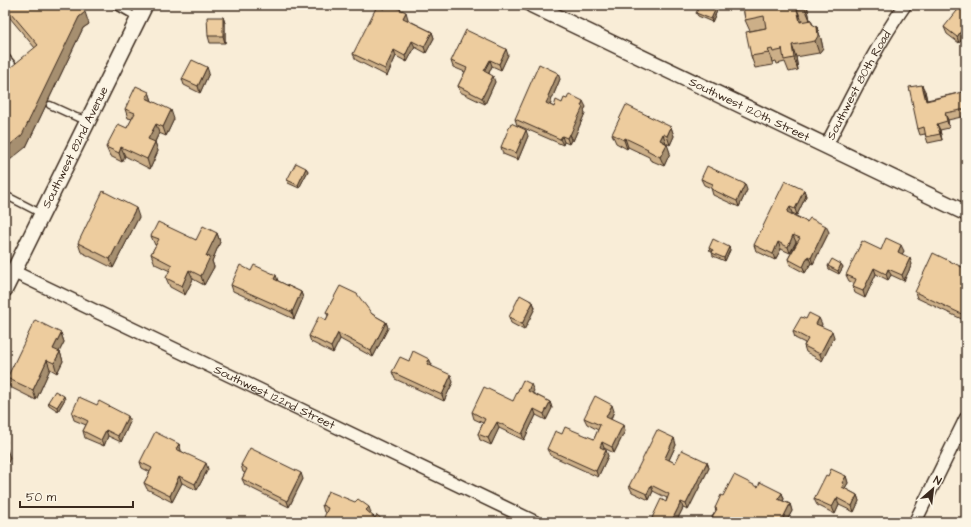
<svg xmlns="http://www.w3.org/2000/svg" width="971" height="527" font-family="'Architects Daughter',sans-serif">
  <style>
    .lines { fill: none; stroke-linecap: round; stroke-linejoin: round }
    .service-casing { stroke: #3b2a1e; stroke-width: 9 }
    .minor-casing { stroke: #3b2a1e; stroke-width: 15 }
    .tertiary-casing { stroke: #3b2a1e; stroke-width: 18 }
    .service { stroke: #fcf5e5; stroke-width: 6 }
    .minor { stroke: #fcf5e5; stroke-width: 12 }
    .tertiary { stroke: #fcf5e5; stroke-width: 15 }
    .wall { fill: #ccaf88; stroke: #3b2a1e }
    .shaded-wall { fill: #a68f6f; stroke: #3b2a1e }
    .building { fill: #edcc9e; stroke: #3b2a1e }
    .labels { text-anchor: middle; stroke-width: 3; stroke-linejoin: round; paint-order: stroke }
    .street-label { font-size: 12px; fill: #3b2a1e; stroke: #fcf5e5 }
  </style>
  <rect width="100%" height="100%" fill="#f9edd7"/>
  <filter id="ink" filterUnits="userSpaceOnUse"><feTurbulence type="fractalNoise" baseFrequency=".025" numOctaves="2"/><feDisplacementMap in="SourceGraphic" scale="8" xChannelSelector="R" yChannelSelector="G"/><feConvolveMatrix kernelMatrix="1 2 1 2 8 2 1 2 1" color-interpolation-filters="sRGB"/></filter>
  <g filter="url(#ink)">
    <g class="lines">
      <defs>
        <g id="service">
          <path d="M115,5L138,18"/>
          <path d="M5,56L17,70L5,79"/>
          <path d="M50,105L76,117L87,120"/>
          <path d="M5,195L42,214"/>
        </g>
        <g id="minor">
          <path id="s1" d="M826,146C851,98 874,49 905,5"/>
          <path id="s2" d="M14,272L535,522"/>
          <path d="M915,522L966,418"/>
        </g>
        <g id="tertiary">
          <path id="s3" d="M532,5L966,213"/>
          <path id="s4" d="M5,289L145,5"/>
        </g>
      </defs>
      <!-- service casing -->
      <use href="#service" class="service-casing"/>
      <!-- minor casing -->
      <use href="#minor" class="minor-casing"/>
      <!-- tertiary casing -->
      <use href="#tertiary" class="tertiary-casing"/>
      <!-- service -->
      <use href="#service" class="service"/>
      <!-- minor -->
      <use href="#minor" class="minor"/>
      <!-- tertiary -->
      <use href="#tertiary" class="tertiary"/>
    </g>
    <!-- wall -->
    <g class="wall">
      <path d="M5,5L89,24L83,28L26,147L35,48L5,12Z"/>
      <path d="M265,5H272L271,8Z"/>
      <path d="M743,5H807L810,20H811L813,25L817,27L821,39L823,48L819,53L796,57L798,70L789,72L785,62L777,64L776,61L773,62V65L755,68L751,56L766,28L750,31L745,20Z"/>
      <path d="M966,5V39L964,37L959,43L947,34L944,27L966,10L965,6Z"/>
      <path d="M716,8L717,11L712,22L698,16L696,13Z"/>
      <path d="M384,9L408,19V20L432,32L434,38L426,53L415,47L407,62L396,56L387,76L356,60L353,54Z"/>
      <path d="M223,17L225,23V43H210L208,36Z"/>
      <path d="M508,55L501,70L492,66L489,73L495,82L485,104L460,92L458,86L465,72L453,67L451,61Z"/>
      <path d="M209,73L200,93L184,85L182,79Z"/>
      <path d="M560,79L551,101V103L550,105L554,107L562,103L586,107L584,110L585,113L573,141L571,140L569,144L564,142L563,145L517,125L515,119Z"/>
      <path d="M966,87V116L948,120L949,128L940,130L942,140L928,143L925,134L920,135L918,129L925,91L927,100L963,92Z"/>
      <path d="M149,92L152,101L174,119L166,136L159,133L155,142L158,151L150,169L125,156L122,162L110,156L106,147L127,128L132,119L128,118L125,109Z"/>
      <path d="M671,127L674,136L670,145L666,143L670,153L664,166L650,160L649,157L628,147L627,149L616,143L612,134Z"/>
      <path d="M528,136L518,160L503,154L501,147Z"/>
      <path d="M306,168L308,171L299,188L288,183L287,180Z"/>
      <path d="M701,179L747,190L739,207L713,195L711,188L704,185Z"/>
      <path d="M804,190L806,196L797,215L792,213V214L829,232L813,264L811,263L805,273L790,265L788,259L797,242H796L790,253L781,249L775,260L756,251L754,245Z"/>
      <path d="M139,217L113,268L81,252L78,243Z"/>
      <path d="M217,233L220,242L212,261L214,267L204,285L193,279L185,295L170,287L166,278L170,271L155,264L151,254L156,245H155L151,236L196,240Z"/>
      <path d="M729,247L730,250L725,261L713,256L712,252L710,251L709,248Z"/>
      <path d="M881,250L904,251L902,254L912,264L904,281L891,275L888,280L876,274L865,298L855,293L853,287L855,284L849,281L846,275Z"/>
      <path d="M841,264L843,267L839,274L829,269L828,266Z"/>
      <path d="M966,269V321L917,298L915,292Z"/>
      <path d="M251,271L278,281L301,292L303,298L294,319L233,291L231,285Z"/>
      <path d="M533,302L535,308L524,330L511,323L509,317Z"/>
      <path d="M326,312L372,314L386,322L388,328L373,357L340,339L333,353L311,342L309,336L326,320L328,316Z"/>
      <path d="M806,319L822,324L821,326L834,337L822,361L806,352L804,346L805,343L795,338L793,331Z"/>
      <path d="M61,333L64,342L59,352H60L63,361L57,373L50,369L36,400L10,387L7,378Z"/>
      <path d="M429,359L432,365L431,366L453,382L444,401L395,379L392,372L409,361Z"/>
      <path d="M534,391L532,393L550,402L552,408L546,420L536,415L524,440L499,428L491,445L480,440L478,434L483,423L474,419L472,412L513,401Z"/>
      <path d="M65,399L58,411L49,405L48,402Z"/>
      <path d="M614,411L611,419L625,431L614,453L604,448V449L608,456L598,477L550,455L547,449L562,434L594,439L598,430L587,424L584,418Z"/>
      <path d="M72,413L130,422L121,442L108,436L104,446L85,438L83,431L86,425L74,420Z"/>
      <path d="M674,438L676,445L669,460L675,463L707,462L709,468L688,510L683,508L676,522H653L652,518L666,502L667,498L653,491L649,500L632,492L629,486Z"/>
      <path d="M179,444L181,451L208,469L197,490L182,483L172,502L147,489L144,483L150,472L142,468L140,462Z"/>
      <path d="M241,465L303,479L289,507L245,485L242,479L245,473L243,472Z"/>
      <path d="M828,476H846L848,483L845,488L846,489L857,495L859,501L854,512L839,505L835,514L817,505L814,499Z"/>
      <path d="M758,487L782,493L784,499L783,501L790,504L792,511L786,522H714L712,517L716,511L715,508L723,496Z"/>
      <path d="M322,505L371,513L370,514L375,518L385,522L326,513L324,512Z"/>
    </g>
    <!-- shaded-wall -->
    <g class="shaded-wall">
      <path d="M805,5H807L810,20L805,8Z"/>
      <path d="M716,8L717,11L712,22L711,19Z"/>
      <path d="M797,9L802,21L800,22Z"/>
      <path d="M85,12L89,24L83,28L26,147L5,164V149L79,17Z"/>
      <path d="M406,12L408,19L406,24L403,18Z"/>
      <path d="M223,17L225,23V43L223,36Z"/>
      <path d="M817,27L821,39L823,48L819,53L815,41Z"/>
      <path d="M961,31L964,37L959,43L957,37Z"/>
      <path d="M432,32L434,38L426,53L424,47Z"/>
      <path d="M412,41L415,47L407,62L405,56Z"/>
      <path d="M792,45L796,57L798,70L794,58Z"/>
      <path d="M506,49L508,55L501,70L499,64Z"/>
      <path d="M394,50L396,56L387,76L385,69Z"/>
      <path d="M768,50L773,62V65Z"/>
      <path d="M490,60L492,66L487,77L484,71Z"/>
      <path d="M207,67L209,73L200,93L198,86Z"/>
      <path d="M558,73L560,79L551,101V103L548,109L546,103L548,96Z"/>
      <path d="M493,76L495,82L485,104L482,98Z"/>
      <path d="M922,85L925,91L928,107L926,101Z"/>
      <path d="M149,92L152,101L146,98Z"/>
      <path d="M583,101L586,107L584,110L585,113L573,141L570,135Z"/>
      <path d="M171,110L174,119L166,136L163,127Z"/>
      <path d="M945,113L948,120L949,128L947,121Z"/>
      <path d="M156,124L159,133L152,148L148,139Z"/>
      <path d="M937,124L940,130L942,140L940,134Z"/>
      <path d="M671,127L674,136L670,145L667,136Z"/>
      <path d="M526,130L528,136L518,160L516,153Z"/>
      <path d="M569,134L571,140L569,144L567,138Z"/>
      <path d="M663,134L666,143L660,140Z"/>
      <path d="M562,136L564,142L563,145L560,139Z"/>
      <path d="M625,138L628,147L627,149L624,140Z"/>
      <path d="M155,142L158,151L150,169L147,159Z"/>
      <path d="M667,144L670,153L664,166L660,157Z"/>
      <path d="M121,147L125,156L122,162L119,153Z"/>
      <path d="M306,168L308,171L299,188L298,185Z"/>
      <path d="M745,184L747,190L739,207L737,201Z"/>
      <path d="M804,190L806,196L797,215L795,209Z"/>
      <path d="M790,207L792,213L790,219L787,212Z"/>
      <path d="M136,208L139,217L113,268L110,259Z"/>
      <path d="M826,226L829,232L813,264L811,258Z"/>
      <path d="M217,233L220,242L212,261L214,267L204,285L201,276L206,256Z"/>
      <path d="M793,235L796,242L790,253L788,247Z"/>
      <path d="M778,242L781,249L775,260L773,254Z"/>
      <path d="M901,245L904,251L900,258L898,252Z"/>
      <path d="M729,247L730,250L725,261L724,258Z"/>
      <path d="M808,256L811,263L805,273L803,267Z"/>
      <path d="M910,258L912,264L904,281L902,275Z"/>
      <path d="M841,264L843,267L839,274L838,271Z"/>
      <path d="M874,268L876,274L865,298L863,291Z"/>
      <path d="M888,269L891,275L888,280L886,274Z"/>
      <path d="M189,270L193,279L185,295L182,286Z"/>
      <path d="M276,275L278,281L276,286L274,279Z"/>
      <path d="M301,292L303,298L294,319L292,312Z"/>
      <path d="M533,302L535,308L524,330L522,324Z"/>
      <path d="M819,318L822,324L819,330L816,324Z"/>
      <path d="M386,322L388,328L373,357L371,351Z"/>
      <path d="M832,331L834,337L822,361L820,354Z"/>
      <path d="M61,333L64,342L56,358L53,349Z"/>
      <path d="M338,333L340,339L333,353L331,347Z"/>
      <path d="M60,352L63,361L57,373L54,363Z"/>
      <path d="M429,359L432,365L429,370L427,364Z"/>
      <path d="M47,360L50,369L36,400L33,390Z"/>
      <path d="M451,375L453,382L444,401L442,395Z"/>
      <path d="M531,384L534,391L530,397L528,391Z"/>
      <path d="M64,396L65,399L58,411L57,407Z"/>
      <path d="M550,402L552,408L546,420L544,414Z"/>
      <path d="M612,405L614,411L609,423L606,417Z"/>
      <path d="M534,409L536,415L524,440L522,434Z"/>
      <path d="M128,416L130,422L121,442L118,436Z"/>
      <path d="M497,422L499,428L491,445L488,438Z"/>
      <path d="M623,425L625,431L614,453L612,447Z"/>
      <path d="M106,430L108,436L104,446L101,440Z"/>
      <path d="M5,438L7,442L5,446Z"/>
      <path d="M674,438L676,445L667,464L665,458Z"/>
      <path d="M602,442L604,448L602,453L600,447Z"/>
      <path d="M179,444L181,450L179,455L176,449Z"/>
      <path d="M7,449L10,458L5,469V453Z"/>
      <path d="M606,450L608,456L598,477L596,471Z"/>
      <path d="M707,462L709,468L688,510L686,504Z"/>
      <path d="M206,463L208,469L197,490L195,484Z"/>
      <path d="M301,473L303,479L289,507L287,501Z"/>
      <path d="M179,476L182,483L172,502L170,496Z"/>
      <path d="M846,476L848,483L845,488L846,490L842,487V483Z"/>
      <path d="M651,485L653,491L649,500L647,494Z"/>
      <path d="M782,493L784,499L781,505L778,499Z"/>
      <path d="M857,495L859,501L854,512L852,506Z"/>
      <path d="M837,498L839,505L835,514L832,507Z"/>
      <path d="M681,502L683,508L676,522H671Z"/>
      <path d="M790,504L792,511L786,522H781Z"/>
      <path d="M369,507L371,513L368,516L366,510Z"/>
    </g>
    <!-- building -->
    <g class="building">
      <path d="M5,5H79L85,12L79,17L22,135L5,149V72L38,45L5,6Z"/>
      <path d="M386,5H391L406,12L403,18L432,32L424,47L412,41L405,56L394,50L385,69L353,54L377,6L384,9Z"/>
      <path d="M700,5H708L716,8L711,19L696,13Z"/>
      <path d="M743,5H805V8L797,9L800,22L811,20L812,24L817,27L818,36L815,41L792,45L794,58L784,60L782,48V50L773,52L772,49L768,50L769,53L751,56L746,32L766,28L764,16L745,20Z"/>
      <path d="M961,6L966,10V34L961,31L957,37L944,27Z"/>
      <path d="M207,17H223V36H208Z"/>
      <path d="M466,30L506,49L499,64L490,60L484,71L493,76L482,98L458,86L467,68L451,61Z"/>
      <path d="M192,60L207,67L198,86L182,79Z"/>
      <path d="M539,64L558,73L548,96L549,97L546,103L554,107L556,100L562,103L564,98L567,99L569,94L583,101L581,106L583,107L570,135L569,134L567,138L562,136L560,139L515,119Z"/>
      <path d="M922,85L926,101L963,92L962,88L966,87V109L945,113L947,121L937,124L940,134L926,137L924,127L918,129L909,87Z"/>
      <path d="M136,86L149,92L146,98L171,110L163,127L156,124L148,139L155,142L147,159L121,147L119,153L106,147L118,124L127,128L135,113L125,109Z"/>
      <path d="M626,105L671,127L667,136L663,134L660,140L667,144L660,157L647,150L648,149L625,138L624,140L612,134Z"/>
      <path d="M511,123L526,130L516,153L501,147Z"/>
      <path d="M296,163L306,168L298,185L287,180Z"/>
      <path d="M707,166L745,184L737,201L711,189L713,184L701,179Z"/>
      <path d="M785,181L804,190L795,209L790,207L787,212L807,222L810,218L826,226L811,258L808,256L803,267L788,259L800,238L793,235L788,247L778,242L773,254L754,245Z"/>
      <path d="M103,191L136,208L110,259L78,243Z"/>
      <path d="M158,222L196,240L203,226L217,233L206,256L210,257L201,276L189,270L182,286L166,278L172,265L151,254L159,239L151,236Z"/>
      <path d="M886,238L901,245L898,252L910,258L902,275L888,269L886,274L874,268L863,291L853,287L856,279L846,275L862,241L881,250Z"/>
      <path d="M713,239L729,247L724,258L712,253L713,250L709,248Z"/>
      <path d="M933,253L966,269V316L915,292Z"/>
      <path d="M832,259L841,264L838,271L828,266Z"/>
      <path d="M240,265L251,271L254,265L276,275L274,279L301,292L292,312L231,285Z"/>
      <path d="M340,286L357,294L372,314L386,322L371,351L338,333L331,347L309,336L319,316L326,320L329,314L326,312Z"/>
      <path d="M520,295L533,302L522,324L509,317Z"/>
      <path d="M809,313L819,318L816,324L832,331L820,354L804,346L808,339L793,331L801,317L806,319Z"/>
      <path d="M35,320L61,333L53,349L60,352L54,363L47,360L33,390L7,378Z"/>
      <path d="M413,351L429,359L427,364L451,375L442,395L392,372L400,357L409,361Z"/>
      <path d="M523,380L531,384L528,391L550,402L544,414L534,409L522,434L497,422L488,438L478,434L485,419L472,412L484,387L513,401Z"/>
      <path d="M55,391L64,396L57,407L48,402Z"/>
      <path d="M595,396L612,405L606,417L623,425L612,447L602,442L600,447L606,450L596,471L547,449L555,431L562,434L565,427L594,439L600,425L584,418Z"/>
      <path d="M79,397L97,405L99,401L128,416L118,436L106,430L101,440L83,431L88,421L72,413Z"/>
      <path d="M657,430L674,438L665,458L675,463L682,450L707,462L686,504L681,502L671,522H660L652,518L661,499L666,502L669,494L651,485L647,494L629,486Z"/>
      <path d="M155,432L179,444L176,449L206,463L195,484L179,476L170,496L144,483L152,468L140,462Z"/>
      <path d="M250,448L301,473L287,501L242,479L247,469L241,465Z"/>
      <path d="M831,469L846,476L842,483L844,484L842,487L857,495L852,506L837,498L832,507L814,499L826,475L828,476Z"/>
      <path d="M734,475L758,487L760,482L782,493L778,499L790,504L781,522H729L730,521L727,519L726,522H722L712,517L717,509L715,508L721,495L723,496Z"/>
      <path d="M328,491L355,502L358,499L369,507L366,510L375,518L377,515L385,522H322L328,508L322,505Z"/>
    </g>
  </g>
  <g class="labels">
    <!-- street labels -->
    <g class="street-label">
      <text dy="4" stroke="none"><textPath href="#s1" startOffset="69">Southwest 80th Road</textPath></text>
      <text dy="4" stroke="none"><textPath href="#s3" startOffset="241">Southwest 120th Street</textPath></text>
      <text dy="4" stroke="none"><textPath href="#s4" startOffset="158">Southwest 82nd Avenue</textPath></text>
      <text dy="4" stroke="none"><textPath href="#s2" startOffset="289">Southwest 122nd Street</textPath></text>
    </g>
  </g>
  <!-- margin -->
  <rect width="971" height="527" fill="none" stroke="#fcf5e5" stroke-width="20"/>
  <rect x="10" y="10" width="951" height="507" fill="none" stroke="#3b2a1e" stroke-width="1.5" filter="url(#ink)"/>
  <!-- north arrow -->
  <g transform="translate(933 489) rotate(28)" stroke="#fcf5e5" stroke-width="3" paint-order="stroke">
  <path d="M0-3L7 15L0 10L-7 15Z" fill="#3b2a1e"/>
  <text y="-6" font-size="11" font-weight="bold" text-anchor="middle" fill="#3b2a1e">N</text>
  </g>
  <!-- scale -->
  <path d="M20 501v6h113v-6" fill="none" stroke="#3b2a1e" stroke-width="2"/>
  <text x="26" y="501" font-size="12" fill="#3b2a1e" stroke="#fcf5e5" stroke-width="3" paint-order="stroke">50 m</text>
</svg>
